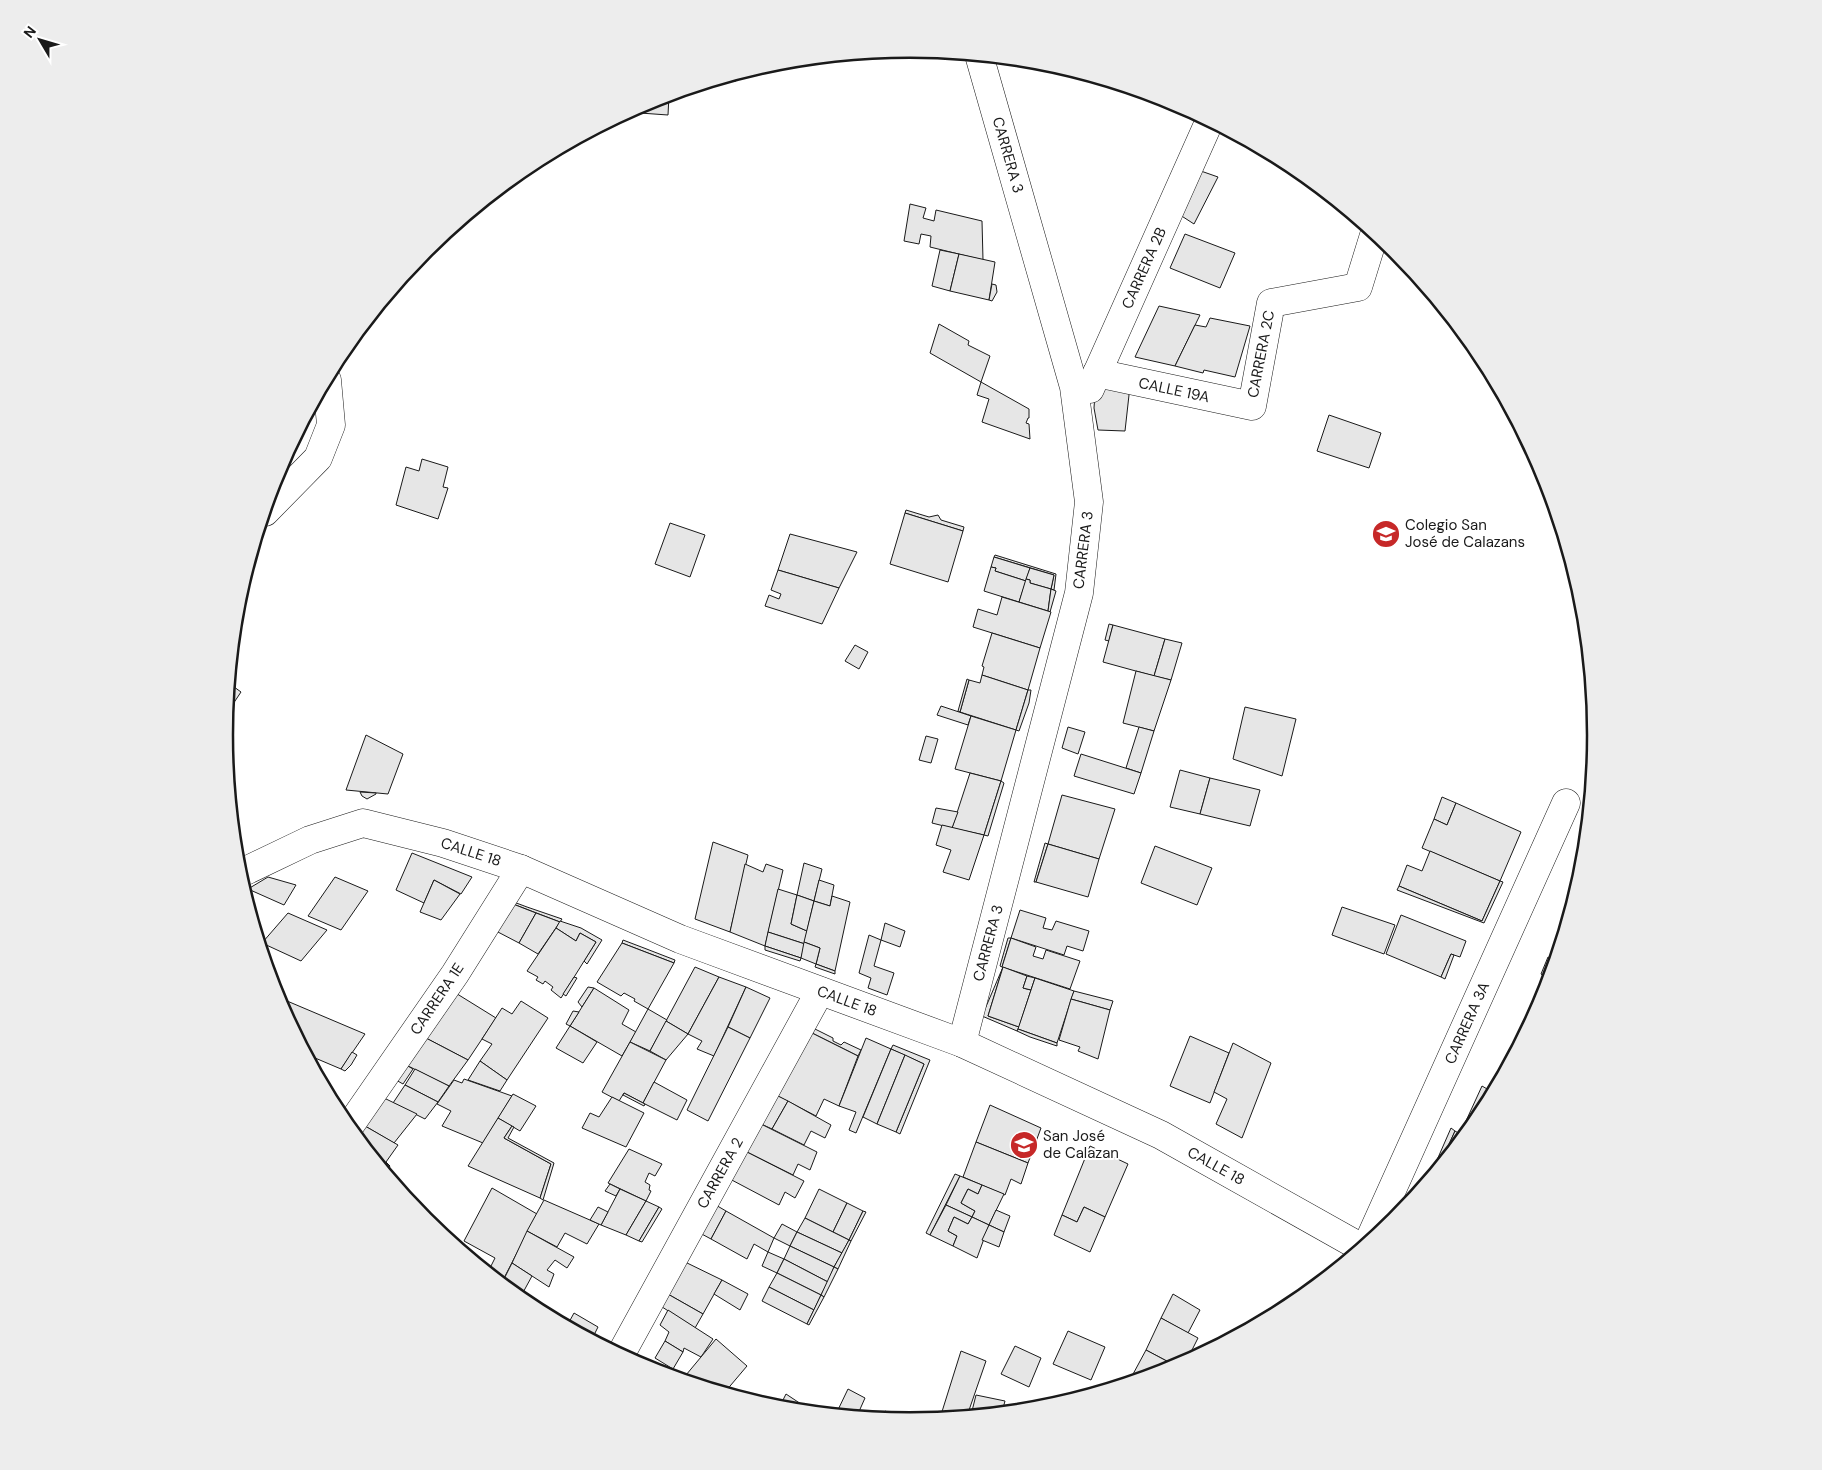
<svg xmlns="http://www.w3.org/2000/svg" width="1822" height="1470" font-family="'DM Sans',sans-serif">
  <style>
    .building { fill: #e6e6e6; stroke: #1a1a1a }
    .lines { fill: none; stroke-linecap: round; stroke-linejoin: round }
    .minor-casing { stroke: #1a1a1a; stroke-width: 29 }
    .minor { stroke: #fff; stroke-width: 28 }
    .labels { text-anchor: middle; stroke-width: 4; stroke-linejoin: round; paint-order: stroke }
    .street-label { font-size: 15px; fill: #1a1a1a; stroke: #fff }
    .poi-label { font-size: 15px; fill: #1a1a1a; stroke: #fff; text-anchor: start }
    .rim { fill: none; stroke: #1a1a1a; stroke-width: 2.5 }
  </style>
  <rect width="100%" height="100%" fill="#fff"/>
  <!-- building -->
  <g class="building">
    <path d="M742,73V75H737L736,81H714Z"/>
    <path d="M669,95L668,115L640,113V105Z"/>
    <path d="M1198,170L1218,177L1194,224L1177,213Z"/>
    <path d="M910,204L926,208L923,218L934,221L936,210L982,221L983,260L930,247L931,236L921,234L919,244L904,241Z"/>
    <path d="M1185,234L1235,253L1220,288L1170,268Z"/>
    <path d="M940,250L959,254L950,291L932,286Z"/>
    <path d="M959,254L995,262L989,300L950,291Z"/>
    <path d="M992,284L996,285L997,292L992,301L989,300Z"/>
    <path d="M1159,306L1200,315L1175,366L1135,357Z"/>
    <path d="M1210,318L1250,326L1235,377L1204,370L1203,373L1175,366L1195,325L1206,327Z"/>
    <path d="M939,324L969,341L968,345L990,356L981,382L930,353Z"/>
    <path d="M1096,379L1130,386L1125,431L1098,430L1094,408Z"/>
    <path d="M981,382L1029,409V418H1028L1026,423L1029,424L1030,439L982,422L989,399L977,395Z"/>
    <path d="M1329,415L1381,433L1369,468L1317,451Z"/>
    <path d="M422,459L448,467L443,487L448,488L438,519L396,505L406,467L419,471Z"/>
    <path d="M906,510L929,517L938,515L941,520L964,527L963,531L905,513Z"/>
    <path d="M905,513L963,531L948,582L890,564Z"/>
    <path d="M670,523L705,535L690,577L655,564Z"/>
    <path d="M790,534L857,552L839,588L778,570Z"/>
    <path d="M995,555L1056,574L1054,590L1051,589L1054,575L994,557Z"/>
    <path d="M994,557L1030,568L1026,581L995,571L996,568L991,567Z"/>
    <path d="M991,567L996,568L995,571L1026,581L1019,602L984,591Z"/>
    <path d="M1030,568L1054,575L1051,589L1030,583V580L1026,579Z"/>
    <path d="M778,570L839,588L822,624L765,606L769,595L779,599L781,594L771,590Z"/>
    <path d="M1026,579L1030,580V583L1051,589L1048,611L1019,602Z"/>
    <path d="M1051,589L1056,591L1050,612L1048,611Z"/>
    <path d="M1002,597L1051,612L1040,648L973,627L978,609L997,615Z"/>
    <path d="M1109,624L1113,625L1109,641L1105,640Z"/>
    <path d="M1113,625L1165,639L1154,676L1103,662Z"/>
    <path d="M992,633L1040,648L1028,690L982,675L984,667L982,666Z"/>
    <path d="M1165,639L1182,643L1171,680L1154,676Z"/>
    <path d="M855,645L868,652L859,669L845,661Z"/>
    <path d="M1136,671L1171,680L1154,731L1123,723Z"/>
    <path d="M982,675L1028,690L1016,730L960,712L969,680L980,683Z"/>
    <path d="M967,679L969,680L960,712L958,711Z"/>
    <path d="M230,684L241,692L227,713Z"/>
    <path d="M1028,690H1031L1029,703L1019,731L1016,730Z"/>
    <path d="M941,706L971,716L968,725L937,715Z"/>
    <path d="M1245,707L1296,719L1282,776L1233,759Z"/>
    <path d="M971,716L1016,730L1001,781L955,769Z"/>
    <path d="M1068,727L1085,732L1078,754L1062,748Z"/>
    <path d="M1139,727L1154,731L1141,773L1126,768Z"/>
    <path d="M366,735L403,754L388,794L346,790Z"/>
    <path d="M926,736L938,739L931,763L919,760Z"/>
    <path d="M1081,754L1141,773L1134,794L1074,776Z"/>
    <path d="M1180,770L1210,778L1200,814L1170,807Z"/>
    <path d="M970,773L1001,781L984,835L952,828Z"/>
    <path d="M1210,778L1260,790L1250,826L1200,814Z"/>
    <path d="M1001,781L1004,783L988,836L984,835Z"/>
    <path d="M360,792L376,793V794L367,799L362,796Z"/>
    <path d="M1062,795L1115,809L1099,859L1048,844Z"/>
    <path d="M1442,797L1456,803L1447,825L1434,819Z"/>
    <path d="M1456,803L1521,832L1500,881L1422,848L1434,819L1447,825Z"/>
    <path d="M936,808L958,812L952,828L932,823Z"/>
    <path d="M942,825L984,835L969,880L943,872L951,850L936,845Z"/>
    <path d="M713,842L748,855L730,932L695,919Z"/>
    <path d="M1045,843L1048,844L1036,882H1034Z"/>
    <path d="M1048,844L1099,859L1088,897L1036,882Z"/>
    <path d="M1155,846L1212,868L1197,905L1141,883Z"/>
    <path d="M1430,851L1500,881L1482,921L1399,886L1407,865L1422,871Z"/>
    <path d="M412,853L472,877L461,894L434,880L424,903L396,890Z"/>
    <path d="M804,863L822,869L814,901L797,895Z"/>
    <path d="M745,864L763,872L766,864L783,870L765,946L730,932Z"/>
    <path d="M268,877L296,885L284,905L248,889Z"/>
    <path d="M335,877L368,891L341,930L308,916Z"/>
    <path d="M434,880L460,894L441,920L420,912Z"/>
    <path d="M819,880L834,885L830,906L814,901Z"/>
    <path d="M1500,881L1503,882L1484,923L1397,890L1399,886L1482,921Z"/>
    <path d="M778,889L797,895L791,924L807,931L805,944L768,932Z"/>
    <path d="M797,895L814,901L807,931L791,924Z"/>
    <path d="M832,896L850,902L835,971L816,964L820,948L804,942L814,901L830,906Z"/>
    <path d="M511,901L527,907L562,919L560,922L513,904Z"/>
    <path d="M513,904L536,913L519,943L496,931Z"/>
    <path d="M1342,907L1395,925L1384,954L1332,935Z"/>
    <path d="M1020,910L1046,918L1043,928L1052,930L1056,921L1089,931L1083,951L1067,946L1064,955L1011,938Z"/>
    <path d="M288,913L327,930L301,961L262,943Z"/>
    <path d="M536,913L560,922L538,954L519,943Z"/>
    <path d="M1401,915L1466,941L1460,957L1451,954L1441,977L1386,954Z"/>
    <path d="M560,921L581,928L602,940L587,964L584,961L596,942L580,933L576,941L556,928Z"/>
    <path d="M885,923L905,931L900,947L881,940Z"/>
    <path d="M556,928L576,941L580,933L596,942L561,998L551,990L553,987L545,981L543,984L536,980L538,977L527,971Z"/>
    <path d="M768,932L805,944L801,958L765,946Z"/>
    <path d="M869,935L881,940L874,966L894,973L887,995L868,988L871,978L859,973Z"/>
    <path d="M1008,938H1011L1002,967L1000,966Z"/>
    <path d="M1011,938L1036,947L1033,956L1043,959L1046,950L1080,961L1070,989L1002,967Z"/>
    <path d="M623,940L644,948L675,960L674,963L622,943Z"/>
    <path d="M804,942L820,948L816,964L801,958Z"/>
    <path d="M622,943L674,963L648,1009L634,1001L635,999L624,993L621,996L597,982Z"/>
    <path d="M765,946L801,958L800,961L765,950Z"/>
    <path d="M1451,954L1454,955L1445,979L1441,977Z"/>
    <path d="M1548,957L1556,961L1540,1007L1534,1004L1545,977L1541,974Z"/>
    <path d="M816,964L835,971V974L815,967Z"/>
    <path d="M695,967L719,977L688,1034L666,1021Z"/>
    <path d="M1003,967L988,1016L1019,1027L1017,1031L982,1016Z"/>
    <path d="M1003,967L1027,976L1023,988L1031,990L1019,1027L988,1016Z"/>
    <path d="M1027,976L1035,978L1031,990L1023,988Z"/>
    <path d="M574,977L577,978L566,996L563,994Z"/>
    <path d="M719,977L746,987L714,1056L697,1049L702,1041L688,1034Z"/>
    <path d="M1035,978L1074,991L1057,1043L1018,1029Z"/>
    <path d="M588,987L594,988L582,1007L578,1002Z"/>
    <path d="M746,987L770,998L750,1038L728,1027Z"/>
    <path d="M594,988L629,1010L622,1024L636,1032L622,1056L570,1026Z"/>
    <path d="M1074,991L1113,1001L1110,1010L1071,999Z"/>
    <path d="M454,992L496,1018L468,1060L424,1037Z"/>
    <path d="M280,998L365,1034L341,1069L308,1055L301,1043L303,1040L299,1038L279,1001Z"/>
    <path d="M1071,999L1110,1010L1098,1059L1078,1051L1080,1047L1059,1040Z"/>
    <path d="M521,1001L548,1018L507,1080L480,1061L492,1044L482,1039L502,1008L512,1014Z"/>
    <path d="M1534,1008L1538,1011L1528,1030L1525,1028Z"/>
    <path d="M648,1009L667,1020L650,1051L630,1042Z"/>
    <path d="M573,1011L579,1012L570,1026L566,1024Z"/>
    <path d="M666,1021L688,1034L666,1060L650,1051Z"/>
    <path d="M570,1026L597,1042L583,1063L556,1048Z"/>
    <path d="M809,1026L833,1038V1041L841,1045L844,1042L861,1050L858,1056L810,1032Z"/>
    <path d="M728,1027L750,1038L708,1121L687,1110Z"/>
    <path d="M1018,1029L1057,1043V1046L1030,1037L1017,1031Z"/>
    <path d="M810,1032L858,1056L839,1106L824,1099L816,1116L774,1094Z"/>
    <path d="M1190,1036L1229,1053L1210,1103L1170,1086Z"/>
    <path d="M424,1037L468,1060L449,1086L406,1065Z"/>
    <path d="M866,1038L891,1049L856,1133L849,1130L856,1112L839,1106Z"/>
    <path d="M630,1042L666,1060L643,1103L624,1093L619,1101L602,1092Z"/>
    <path d="M1233,1043L1271,1063L1242,1138L1216,1124L1227,1099L1214,1092Z"/>
    <path d="M893,1045L930,1060L900,1134L896,1132L924,1064L891,1049Z"/>
    <path d="M891,1049L905,1055L877,1124L863,1117Z"/>
    <path d="M352,1052L357,1055L351,1065L345,1071L341,1069Z"/>
    <path d="M905,1055L924,1064L896,1132L877,1124Z"/>
    <path d="M480,1061L507,1080L500,1091L468,1080Z"/>
    <path d="M406,1065L413,1069L403,1084L396,1080Z"/>
    <path d="M415,1069L449,1086L438,1102L405,1085Z"/>
    <path d="M1497,1075L1502,1078L1494,1093L1490,1091Z"/>
    <path d="M464,1079L512,1096L483,1143L442,1126L451,1111L437,1104L454,1080L462,1083Z"/>
    <path d="M654,1082L687,1100L677,1120L643,1103Z"/>
    <path d="M405,1085L438,1102L425,1119L393,1103Z"/>
    <path d="M1482,1086L1494,1093L1481,1116L1465,1137L1460,1134Z"/>
    <path d="M624,1093L645,1104L644,1106L623,1095Z"/>
    <path d="M513,1094L536,1106L520,1131L498,1118Z"/>
    <path d="M774,1094L788,1101L772,1129L759,1123Z"/>
    <path d="M612,1097L644,1113L626,1147L582,1128L590,1113L599,1117Z"/>
    <path d="M384,1098L417,1114L394,1143L365,1126Z"/>
    <path d="M788,1101L831,1125L825,1138L811,1131L804,1145L772,1129Z"/>
    <path d="M990,1105L1041,1128L1028,1163L976,1142Z"/>
    <path d="M498,1118L512,1126L504,1138L551,1164L540,1198L468,1166Z"/>
    <path d="M759,1123L817,1152L810,1170L798,1164L793,1175L743,1150Z"/>
    <path d="M365,1126L398,1145L386,1162L390,1166L386,1172L357,1137Z"/>
    <path d="M512,1126L514,1127L508,1138L554,1163L543,1200L540,1198L551,1164L504,1138Z"/>
    <path d="M1451,1128L1455,1131L1441,1162L1437,1160Z"/>
    <path d="M1455,1131L1465,1137L1443,1163L1441,1162Z"/>
    <path d="M976,1142L1028,1163L1021,1184L1011,1179L1005,1195L963,1177Z"/>
    <path d="M1090,1146L1128,1164L1105,1217L1084,1207L1077,1222L1062,1215Z"/>
    <path d="M629,1149L662,1164L655,1176L649,1173L645,1182L650,1185L649,1190L651,1191L646,1201L608,1183Z"/>
    <path d="M743,1150L804,1181L795,1198L785,1192L779,1205L728,1178Z"/>
    <path d="M955,1174L960,1176L930,1235L926,1233Z"/>
    <path d="M960,1176L982,1185L978,1194L968,1189L961,1203L975,1211L972,1217L946,1205Z"/>
    <path d="M610,1184L620,1189L616,1196L605,1191Z"/>
    <path d="M982,1185L1004,1194L989,1225L972,1217L975,1211L961,1203L968,1189L978,1194Z"/>
    <path d="M492,1188L537,1214L502,1282L488,1272L495,1258L464,1241Z"/>
    <path d="M620,1189L646,1201L626,1235L601,1225Z"/>
    <path d="M819,1189L847,1203L833,1232L805,1218Z"/>
    <path d="M544,1200L599,1224L587,1244L565,1233L557,1247L527,1231Z"/>
    <path d="M646,1201L659,1207L639,1241L626,1235Z"/>
    <path d="M847,1203L863,1211L849,1240L833,1232Z"/>
    <path d="M714,1204L726,1211L711,1239L698,1232Z"/>
    <path d="M946,1205L972,1217L968,1224L954,1217L948,1231L957,1236L953,1246L930,1235Z"/>
    <path d="M598,1207L608,1212L601,1225L590,1220Z"/>
    <path d="M659,1207L662,1209L642,1242L639,1241Z"/>
    <path d="M1084,1207L1105,1217L1090,1252L1054,1235L1062,1215L1077,1222Z"/>
    <path d="M996,1210L1010,1216L1004,1232L989,1225Z"/>
    <path d="M726,1211L774,1238L768,1252L754,1244L747,1259L711,1239Z"/>
    <path d="M863,1211L866,1212L851,1241L849,1240Z"/>
    <path d="M954,1217L968,1224L972,1217L989,1225L977,1258L953,1246L957,1236L948,1231Z"/>
    <path d="M805,1218L849,1240L842,1253L797,1232Z"/>
    <path d="M782,1224L797,1232L790,1246L774,1238Z"/>
    <path d="M989,1225L1004,1232L999,1247L982,1240Z"/>
    <path d="M527,1231L574,1257L567,1268L555,1260L547,1270L554,1274L549,1287L512,1263Z"/>
    <path d="M797,1232L842,1253L834,1267L790,1246Z"/>
    <path d="M849,1240L851,1241L838,1269L834,1267Z"/>
    <path d="M790,1246L834,1267L828,1282L784,1259Z"/>
    <path d="M768,1252L784,1259L777,1273L762,1266Z"/>
    <path d="M784,1259L828,1282L821,1295L777,1273Z"/>
    <path d="M683,1261L722,1280L703,1314L666,1293Z"/>
    <path d="M512,1263L532,1276L520,1298L502,1283Z"/>
    <path d="M834,1267L838,1269L824,1297L821,1295Z"/>
    <path d="M777,1273L821,1295L814,1310L769,1287Z"/>
    <path d="M722,1280L748,1294L740,1310L714,1294Z"/>
    <path d="M769,1287L814,1310L807,1324L762,1301Z"/>
    <path d="M666,1293L703,1314L695,1328L659,1305Z"/>
    <path d="M1173,1294L1200,1310L1188,1333L1161,1318Z"/>
    <path d="M821,1295L824,1297L809,1325L807,1324Z"/>
    <path d="M668,1310L713,1339L701,1357L684,1348L683,1352L665,1341L669,1332L660,1325Z"/>
    <path d="M574,1313L598,1327L592,1339L568,1324Z"/>
    <path d="M1161,1318L1198,1338L1186,1362L1178,1367L1146,1350Z"/>
    <path d="M1068,1331L1105,1347L1091,1380L1053,1364Z"/>
    <path d="M716,1339L747,1366L725,1392L695,1383L686,1375Z"/>
    <path d="M665,1341L683,1352L673,1369L655,1358Z"/>
    <path d="M1015,1346L1041,1358L1029,1387L1001,1374Z"/>
    <path d="M1146,1350L1178,1367L1140,1379L1132,1376Z"/>
    <path d="M961,1351L986,1361L967,1416L940,1418Z"/>
    <path d="M848,1389L865,1398L857,1416L836,1414Z"/>
    <path d="M786,1394L813,1412L785,1409L780,1406Z"/>
    <path d="M976,1395L1005,1401L1002,1412L971,1415Z"/>
    <path d="M885,1411L908,1421L881,1418Z"/>
  </g>
  <g class="lines">
    <defs>
      <g id="minor">
        <path d="M1097,373L1252,406L1271,303L1358,287L1375,232"/>
        <path d="M1090,389L1210,120"/>
        <path d="M265,512L318,458L331,425L327,380"/>
        <path d="M239,874L310,840L363,823L443,843L521,869L680,939L962,1043L1161,1135L1362,1248"/>
        <path d="M962,1043L1079,593L1089,502L1074,387L979,55"/>
        <path d="M349,1127L455,974L521,869"/>
        <path d="M1368,1243L1566,803"/>
        <path d="M621,1354L820,991"/>
      </g>
    </defs>
    <!-- minor casing -->
    <use href="#minor" class="minor-casing"/>
    <!-- minor -->
    <use href="#minor" class="minor"/>
  </g>
  <!-- icons -->
  <defs>
    <symbol id="school-disc" viewBox="-11 -11 22 22"><circle r="9.5" fill="#c62828" stroke="#fff"/><path d="M0-5L7-2L0 1L-7-2ZM-4 1L0 2.5L4 1V4Q0 6-4 4Z" fill="#fff"/></symbol>
  </defs>
  <g fill-rule="evenodd">
    <use href="#school-disc" x="1370" y="518" width="32" height="32"/>
    <use href="#school-disc" x="1008" y="1129" width="32" height="32"/>
  </g>
  <g class="labels">
    <!-- street labels -->
    <g class="street-label">
      <text transform="translate(1008 155) rotate(74)" y="5">CARRERA 3</text>
      <text transform="translate(1144 268) rotate(-66)" y="5">CARRERA 2B</text>
      <text transform="translate(1261 354) rotate(-79)" y="5">CARRERA 2C</text>
      <text transform="translate(1174 390) rotate(12)" y="5">CALLE 19A</text>
      <text transform="translate(1083 550) rotate(-83)" y="5">CARRERA 3</text>
      <text transform="translate(471 852) rotate(18)" y="5">CALLE 18</text>
      <text transform="translate(988 943) rotate(-75)" y="5">CARRERA 3</text>
      <text transform="translate(437 999) rotate(-56)" y="5">CARRERA 1E</text>
      <text transform="translate(847 1001) rotate(20)" y="5">CALLE 18</text>
      <text transform="translate(1467 1023) rotate(-66)" y="5">CARRERA 3A</text>
      <text transform="translate(1216 1166) rotate(29)" y="5">CALLE 18</text>
      <text transform="translate(720 1173) rotate(-61)" y="5">CARRERA 2</text>
    </g>
    <!-- poi labels -->
    <g class="poi-label">
      <text x="1405" y="530">Colegio San<tspan x="1405" dy="17">José de Calazans</tspan></text>
      <text x="1043" y="1141">San José<tspan x="1043" dy="17">de Calazan</tspan></text>
    </g>
  </g>
  <!-- crop -->
  <path d="M0 0H1822V1470H0ZM233 735a677 677 0 1 1 1354 0a677 677 0 1 1-1354 0Z" fill="#ededed" fill-rule="evenodd"/>
  <path class="rim" d="M233 735a677 677 0 1 1 1354 0a677 677 0 1 1-1354 0Z"/>
  <!-- north arrow -->
  <g transform="translate(40 40) rotate(308)" stroke="#ffffff" stroke-width="4" paint-order="stroke">
  <path d="M0-4L9 19L0 12L-9 19Z" fill="#1a1a1a"/>
  <text y="-8" font-size="14" font-weight="bold" text-anchor="middle" fill="#1a1a1a">N</text>
  </g>
</svg>
